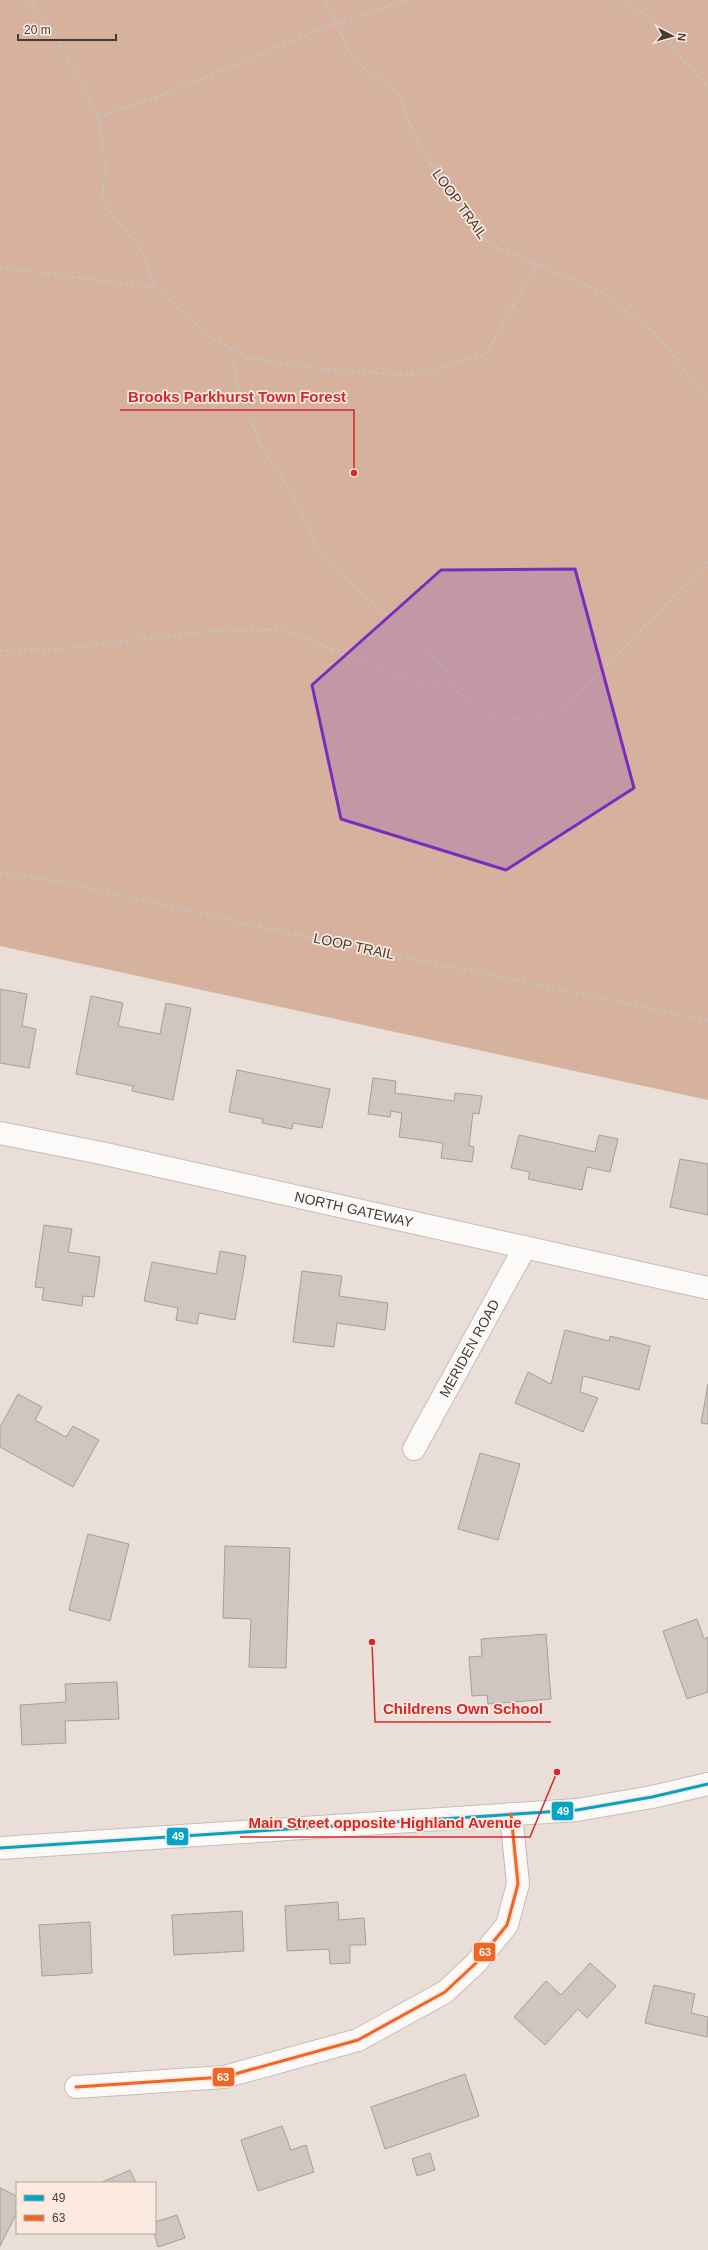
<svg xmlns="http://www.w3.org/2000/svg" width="708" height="2250" font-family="Helvetica,sans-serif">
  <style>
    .forest { fill: #d6b29e }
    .building { fill: #d0c6c1; stroke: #a79e99 }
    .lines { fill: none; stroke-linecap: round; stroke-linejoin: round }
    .minor-casing { stroke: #c6bcb7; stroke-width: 24 }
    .major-casing { stroke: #c6bcb7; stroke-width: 24 }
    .path { stroke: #c4c0be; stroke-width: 2.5; stroke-dasharray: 3 3; stroke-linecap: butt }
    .minor { stroke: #fcfaf9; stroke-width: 22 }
    .major { stroke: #fcfaf9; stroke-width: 22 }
    .bus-1-casing { stroke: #fceae0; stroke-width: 6 }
    .bus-2-casing { stroke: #fceae0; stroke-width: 6 }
    .bus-1 { stroke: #03a4c6; stroke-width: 3 }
    .bus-2 { stroke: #f26522; stroke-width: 3 }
    .marked { fill: #7b2cbf; fill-opacity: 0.2; stroke: #7b2cbf; stroke-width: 3; stroke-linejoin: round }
    .labels { text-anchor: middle; stroke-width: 3.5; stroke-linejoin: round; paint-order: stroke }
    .street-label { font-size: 14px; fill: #443b36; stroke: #fceae0 }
    .leader { fill: none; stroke: #d62828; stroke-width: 1.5 }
    .callout-dot { fill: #d62828; stroke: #fceae0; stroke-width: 1.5 }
    .callout-label { font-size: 15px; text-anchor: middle; font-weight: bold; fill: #d62828; stroke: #fceae0; stroke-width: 3.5; stroke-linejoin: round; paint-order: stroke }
    .line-badge { stroke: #fceae0; stroke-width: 1.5 }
    .badge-label { font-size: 11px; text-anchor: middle; font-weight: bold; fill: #fff }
  </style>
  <rect width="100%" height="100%" fill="#eaded8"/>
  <!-- forest -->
  <path class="forest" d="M0,0H708V1100L0,946Z"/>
  <!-- building -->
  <g class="building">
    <path d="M0,989L27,994L22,1026L36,1029L29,1068L0,1063Z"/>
    <path d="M91,996L123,1003L118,1026L160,1034L166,1003L191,1008L173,1100L132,1091L133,1086L76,1074Z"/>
    <path d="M237,1070L330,1089L322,1128L293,1123L292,1129L262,1123L263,1119L229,1112Z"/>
    <path d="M373,1078L396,1081L395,1093L454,1101L455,1093L482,1096L479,1114L473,1113L469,1146L474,1147L472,1162L441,1158L443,1143L399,1137L402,1113L391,1111L390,1117L368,1114Z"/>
    <path d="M519,1135L595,1152L599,1135L618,1139L610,1172L587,1167L582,1190L528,1179L530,1172L511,1168Z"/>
    <path d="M680,1159L708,1164V1215L670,1207Z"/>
    <path d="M44,1225L72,1229L68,1252L100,1257L94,1297L83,1296L82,1306L42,1300L44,1288L35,1287Z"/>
    <path d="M220,1251L246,1256L235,1320L199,1313L197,1324L176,1320L178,1308L144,1301L152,1262L216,1274Z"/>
    <path d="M302,1271L342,1276L339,1296L388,1303L385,1330L337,1323L334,1347L293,1342Z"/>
    <path d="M565,1330L609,1341L610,1336L650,1346L639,1390L583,1376L580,1392L598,1398L583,1432L515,1403L528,1372L551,1384Z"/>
    <path d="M708,1384V1424L701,1423Z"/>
    <path d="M18,1394L42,1407L35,1420L66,1437L73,1426L99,1440L73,1487L0,1447V1427Z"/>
    <path d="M480,1453L520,1464L498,1540L458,1529Z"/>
    <path d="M88,1534L129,1544L110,1621L69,1610Z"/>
    <path d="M225,1546L290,1548L286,1668L249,1667L251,1619L223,1618Z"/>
    <path d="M697,1619L704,1639L708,1637V1692L687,1699L663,1631Z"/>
    <path d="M546,1634L551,1699L488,1704L487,1695L472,1696L469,1657L482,1656L481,1639Z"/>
    <path d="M117,1682L119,1719L65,1721L66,1743L22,1745L20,1705L66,1702L65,1684Z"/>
    <path d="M338,1902L339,1920L364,1918L366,1945H350V1963L330,1964L329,1949L287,1951L285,1906Z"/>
    <path d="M242,1911L244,1951L174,1955L172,1915Z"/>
    <path d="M90,1922L92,1973L42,1976L39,1925Z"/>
    <path d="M590,1963L616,1986L587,2018L578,2009L545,2045L514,2017L546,1981L561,1995Z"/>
    <path d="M654,1985L695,1994L691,2013L708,2017L707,2037L645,2023Z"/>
    <path d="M465,2074L479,2116L385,2149L371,2107Z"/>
    <path d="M282,2126L291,2150L306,2145L314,2172L258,2191L241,2140Z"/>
    <path d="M430,2153L435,2170L417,2176L412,2159Z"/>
    <path d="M130,2170L136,2183H100Z"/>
    <path d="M0,2188L17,2196V2213L0,2246Z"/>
    <path d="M177,2215L185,2238L158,2247L154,2233L155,2222Z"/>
  </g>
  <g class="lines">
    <defs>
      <g id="minor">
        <path id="s1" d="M0,1133L101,1153L708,1288"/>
        <path id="s2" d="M414,1449L525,1247"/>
        <path d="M76,2087L224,2077L358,2040L445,1992L476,1963L507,1925L518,1884L511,1814"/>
      </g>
      <path id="major" d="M0,1848L577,1810L652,1797L708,1784"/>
    </defs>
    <!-- minor casing -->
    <use href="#minor" class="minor-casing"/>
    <!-- major casing -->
    <use href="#major" class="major-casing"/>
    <!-- path -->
    <g class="path">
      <path d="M29,0L51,27L98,117L106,166L102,201L140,249L155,287"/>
      <path d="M325,0L352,58L398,94L423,153L488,243L603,293L657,335L698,388L708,395"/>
      <path d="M620,0L648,15L682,59L708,87"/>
      <path d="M98,117L155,98L336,23L408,0"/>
      <path d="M0,268L155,287L206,334L247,358L329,370L414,375L485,355L537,264"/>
      <path d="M230,349L239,391L261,446L291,492L320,554L449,673L457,692"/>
      <path d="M0,651L65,649L199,632L284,629L380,669L457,692L500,722L561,712L708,562"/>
      <path d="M0,873L58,881L242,923L708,1021"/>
    </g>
    <!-- minor -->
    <use href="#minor" class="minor"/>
    <!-- major -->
    <use href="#major" class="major"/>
    <defs>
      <path id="bus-1" d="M0,1848L577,1810L652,1797L708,1784"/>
      <path id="bus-2" d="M76,2087L224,2077L358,2040L445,1992L476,1963L507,1925L518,1884L511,1814"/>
    </defs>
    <!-- bus-1 casing -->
    <use href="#bus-1" class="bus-1-casing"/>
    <!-- bus-2 casing -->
    <use href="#bus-2" class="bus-2-casing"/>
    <!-- bus-1 -->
    <use href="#bus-1" class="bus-1"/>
    <!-- bus-2 -->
    <use href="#bus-2" class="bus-2"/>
  </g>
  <!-- marked area -->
  <path class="marked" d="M575,569L634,788L506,870L341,819L312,685L441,570Z"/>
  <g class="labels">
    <!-- street labels -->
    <g class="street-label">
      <text transform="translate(460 204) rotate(54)" y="5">LOOP TRAIL</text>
      <text transform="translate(354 946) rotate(12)" y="5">LOOP TRAIL</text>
      <text dy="5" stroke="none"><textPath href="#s1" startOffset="362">NORTH GATEWAY</textPath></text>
      <text dy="5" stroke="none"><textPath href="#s2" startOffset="115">MERIDEN ROAD</textPath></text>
    </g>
  </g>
  <!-- callouts -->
  <path class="leader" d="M354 473L354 410H120M372 1642L375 1722H551M557 1772L530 1837H240"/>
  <g class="callout-dot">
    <circle cx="354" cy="473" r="4"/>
    <circle cx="372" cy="1642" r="4"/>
    <circle cx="557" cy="1772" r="4"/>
  </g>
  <g class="callout-label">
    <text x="237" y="402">Brooks Parkhurst Town Forest</text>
    <text x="463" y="1714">Childrens Own School</text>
    <text x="385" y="1828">Main Street opposite Highland Avenue</text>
  </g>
  <g class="line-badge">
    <rect x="551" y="1801" width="23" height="20" rx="4" fill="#03a4c6"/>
    <rect x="166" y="1827" width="23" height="19" rx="4" fill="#03a4c6"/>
    <rect x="473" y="1942" width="23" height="20" rx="4" fill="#f26522"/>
    <rect x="212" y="2067" width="23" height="20" rx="4" fill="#f26522"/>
  </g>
  <g class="badge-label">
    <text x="563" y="1815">49</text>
    <text x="178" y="1840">49</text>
    <text x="485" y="1956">63</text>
    <text x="223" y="2081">63</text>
  </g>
  <!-- legend -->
  <rect x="16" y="2182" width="140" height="52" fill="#fceae0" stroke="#b2a49c"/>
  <rect x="24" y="2195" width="20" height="6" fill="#03a4c6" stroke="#b2a49c"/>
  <text x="52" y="2202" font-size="12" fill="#443b36">49</text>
  <rect x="24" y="2215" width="20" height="6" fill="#f26522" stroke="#b2a49c"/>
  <text x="52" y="2222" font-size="12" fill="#443b36">63</text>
  <!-- north arrow -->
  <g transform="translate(672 36) rotate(96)" stroke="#fceae0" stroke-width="3" paint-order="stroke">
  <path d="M0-3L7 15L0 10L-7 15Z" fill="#443b36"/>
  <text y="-6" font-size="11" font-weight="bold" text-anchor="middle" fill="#443b36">N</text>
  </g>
  <!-- scale -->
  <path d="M18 34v6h98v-6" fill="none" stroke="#443b36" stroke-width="2"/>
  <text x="24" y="34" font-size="12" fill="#443b36" stroke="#fceae0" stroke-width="3" paint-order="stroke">20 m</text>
</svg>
